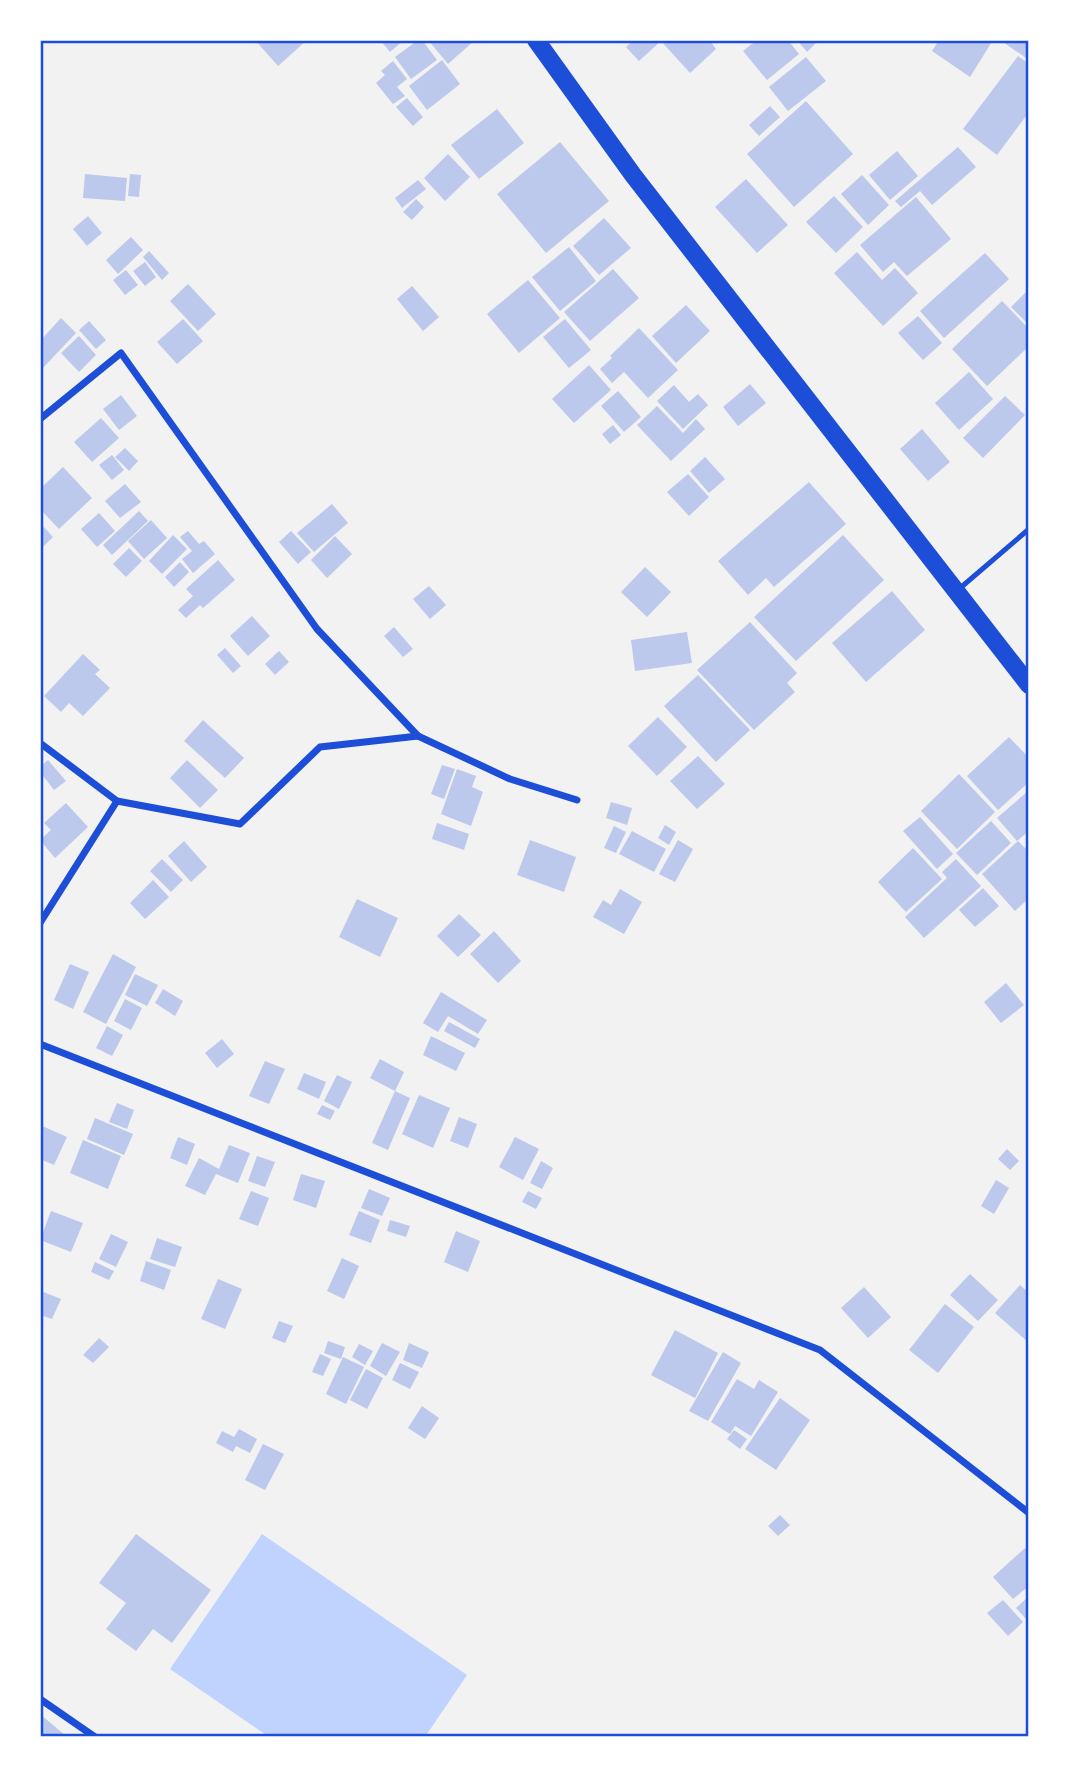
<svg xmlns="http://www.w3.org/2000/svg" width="1069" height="1777" font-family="Manrope,sans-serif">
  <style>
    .water { fill: #bfd3fe }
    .building { fill: #bdc9ec }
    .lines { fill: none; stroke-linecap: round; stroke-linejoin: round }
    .service { stroke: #1d4ed8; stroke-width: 5 }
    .minor { stroke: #1d4ed8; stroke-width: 7 }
    .primary { stroke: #1d4ed8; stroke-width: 18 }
    .neatline { fill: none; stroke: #1d4ed8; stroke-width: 2.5 }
  </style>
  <rect width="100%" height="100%" fill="#f2f2f2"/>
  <!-- water -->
  <path class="water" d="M262,1534L467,1675L425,1737H269L170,1669Z"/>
  <!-- building -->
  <g class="building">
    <path d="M255,40H307L278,66Z"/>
    <path d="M380,40H404L390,52Z"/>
    <path d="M418,40H422L437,60L411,79L395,57Z"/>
    <path d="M428,40H475L448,64Z"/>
    <path d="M634,40H709L716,49L690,73L661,41L639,61L626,47Z"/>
    <path d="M757,40H788L799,54L767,80L743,51Z"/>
    <path d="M797,40H819L807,52Z"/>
    <path d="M939,40H993L970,77L932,51Z"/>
    <path d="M1000,40H1029V60Z"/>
    <path d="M1018,56L1029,64V112L997,155L963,129Z"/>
    <path d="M806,57L826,81L788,111L769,87Z"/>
    <path d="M442,60L460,84L427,110L409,86Z"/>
    <path d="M393,61L407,79L397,87L405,96L393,104L376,83L385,75L381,71Z"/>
    <path d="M407,98L423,117L413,126L396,107Z"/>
    <path d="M806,101L853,154L794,207L747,154Z"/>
    <path d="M770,106L780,117L759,136L749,125Z"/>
    <path d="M497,109L524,143L479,179L451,145Z"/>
    <path d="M560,142L609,201L546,253L497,194Z"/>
    <path d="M958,147L976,167L932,205L920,191L901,207L895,201Z"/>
    <path d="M897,151L918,176L890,200L869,175Z"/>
    <path d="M448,154L470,177L445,201L424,178Z"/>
    <path d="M85,174L127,178L125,201L83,198Z"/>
    <path d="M130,174L141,175L139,197L128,196Z"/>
    <path d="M862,175L889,205L868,225L841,194Z"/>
    <path d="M746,179L788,225L757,253L715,207Z"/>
    <path d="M418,180L426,189L402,208L395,198Z"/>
    <path d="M834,196L863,227L836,253L806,222Z"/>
    <path d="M916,197L951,239L907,276L894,262L883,272L860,245Z"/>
    <path d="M416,199L424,207L412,220L403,212Z"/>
    <path d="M88,216L102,233L87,246L73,229Z"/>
    <path d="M604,218L631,248L599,275L573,246Z"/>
    <path d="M131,237L143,250L118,274L106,260Z"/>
    <path d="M569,247L596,281L560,311L532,277Z"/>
    <path d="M149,251L169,273L162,280L143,257Z"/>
    <path d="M857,252L882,280L895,268L918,293L883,326L834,273Z"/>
    <path d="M985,253L1009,279L944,338L920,311Z"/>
    <path d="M145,262L156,277L145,286L133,271Z"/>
    <path d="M613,269L639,298L590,341L564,312Z"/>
    <path d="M126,270L138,285L125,295L113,280Z"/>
    <path d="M528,280L560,318L519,353L487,314Z"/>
    <path d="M188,284L216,314L198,331L170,301Z"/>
    <path d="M412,286L439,317L423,331L397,299Z"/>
    <path d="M1027,291L1029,292V325L1011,307Z"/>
    <path d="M1002,301L1029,329V346L987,386L952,349Z"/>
    <path d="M686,305L710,331L676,363L652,336Z"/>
    <path d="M918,316L942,343L923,360L898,333Z"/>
    <path d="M61,318L76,333L40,371V341Z"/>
    <path d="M183,319L203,341L177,364L157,342Z"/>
    <path d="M565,319L591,350L569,368L543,337Z"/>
    <path d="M89,321L106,340L96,349L79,330Z"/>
    <path d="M639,328L678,370L648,398L624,372L612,383L600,369L612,358L610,356Z"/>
    <path d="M79,336L96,355L79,372L61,353Z"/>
    <path d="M589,365L611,390L574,423L552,399Z"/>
    <path d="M969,372L993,399L959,430L935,403Z"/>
    <path d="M750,384L766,403L738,426L723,407Z"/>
    <path d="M674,385L689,402L698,394L708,405L683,429L657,401Z"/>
    <path d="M618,391L641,417L624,432L601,406Z"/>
    <path d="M121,395L137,416L119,430L103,409Z"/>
    <path d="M1005,396L1025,415L983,458L963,438Z"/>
    <path d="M657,406L683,433L696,419L705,429L671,461L637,425Z"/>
    <path d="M101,418L119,438L92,462L74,442Z"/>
    <path d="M613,425L621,435L610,444L602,434Z"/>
    <path d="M922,429L950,462L928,481L900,449Z"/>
    <path d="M125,448L138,461L129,471L115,457Z"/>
    <path d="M112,455L124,470L112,480L99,465Z"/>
    <path d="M705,457L725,479L709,493L690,471Z"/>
    <path d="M63,467L92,498L59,529L40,509V489Z"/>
    <path d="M688,474L709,497L689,516L667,492Z"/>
    <path d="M809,482L846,524L774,587L766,578L748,595L718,561Z"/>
    <path d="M125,484L141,502L120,518L105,501Z"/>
    <path d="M332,504L348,523L314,552L297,533Z"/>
    <path d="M139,511L148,521L112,555L103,545Z"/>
    <path d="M99,513L115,531L97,547L81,529Z"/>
    <path d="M151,520L167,538L144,559L128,541Z"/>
    <path d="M40,523L53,537L40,550Z"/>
    <path d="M188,531L199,544L204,541L215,554L193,573L182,559L192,551L180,537Z"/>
    <path d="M291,531L311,552L298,564L279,542Z"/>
    <path d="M173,535L187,549L162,574L149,561Z"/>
    <path d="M843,535L884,580L796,661L754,617Z"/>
    <path d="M335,536L352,554L327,578L311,560Z"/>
    <path d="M129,548L142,561L126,577L113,564Z"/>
    <path d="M218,560L235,580L203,608L200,605L186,618L178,610L193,596L186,589Z"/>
    <path d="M180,562L189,572L174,587L165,577Z"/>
    <path d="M645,567L671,592L647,617L621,592Z"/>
    <path d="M429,586L446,605L430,619L413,599Z"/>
    <path d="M892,591L925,630L866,682L832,643Z"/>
    <path d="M252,616L270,636L248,656L230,636Z"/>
    <path d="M750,622L797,673L787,683L795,692L754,730L697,670Z"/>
    <path d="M394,627L413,649L403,657L384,636Z"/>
    <path d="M687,632L692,663L635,671L631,640Z"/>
    <path d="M225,648L241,666L233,673L217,655Z"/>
    <path d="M279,651L289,662L275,675L265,664Z"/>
    <path d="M83,654L100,670L95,674L110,688L83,716L69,703L61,712L44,696Z"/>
    <path d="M698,675L750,730L716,762L664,706Z"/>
    <path d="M658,717L687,747L657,776L628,746Z"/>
    <path d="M203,720L244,758L225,778L184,741Z"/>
    <path d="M1009,737L1029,758V782L998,810L967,776Z"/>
    <path d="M698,756L725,784L697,809L670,781Z"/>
    <path d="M48,760L66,781L54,790L40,772V767Z"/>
    <path d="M187,760L218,790L200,808L170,778Z"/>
    <path d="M442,765L455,769L444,799L431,794Z"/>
    <path d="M457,769L476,776L472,787L483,792L471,826L441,814Z"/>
    <path d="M959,774L995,812L957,849L921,811Z"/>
    <path d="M1029,790V831L1017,841L997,818Z"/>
    <path d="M611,802L632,808L627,825L606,818Z"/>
    <path d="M66,803L88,827L55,858L40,840L51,830L44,823Z"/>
    <path d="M920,817L953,854L937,869L903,831Z"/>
    <path d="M991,821L1011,843L977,875L956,853Z"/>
    <path d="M437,823L469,834L464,850L432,839Z"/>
    <path d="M665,825L676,832L669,845L658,838Z"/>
    <path d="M614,826L626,832L616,853L604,848Z"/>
    <path d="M632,831L666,849L654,872L619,854Z"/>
    <path d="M530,840L576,857L564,892L517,875Z"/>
    <path d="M678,840L693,849L675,882L659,874Z"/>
    <path d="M184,841L207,867L191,882L168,856Z"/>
    <path d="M1018,841L1029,852V898L1015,911L982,874Z"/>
    <path d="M913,848L942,879L906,912L878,882Z"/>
    <path d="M162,859L183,880L171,892L150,871Z"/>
    <path d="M956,859L981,886L924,938L905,917L947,878L942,872Z"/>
    <path d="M153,880L169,897L145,919L130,903Z"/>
    <path d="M983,888L999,906L975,927L959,910Z"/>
    <path d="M620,889L642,902L624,934L593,917L603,900L611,905Z"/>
    <path d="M357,899L398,918L380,957L339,937Z"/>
    <path d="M459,914L481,935L458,957L437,936Z"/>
    <path d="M494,931L521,961L498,983L470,954Z"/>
    <path d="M113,954L136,967L106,1024L83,1012Z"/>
    <path d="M70,964L89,972L73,1009L54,1000Z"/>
    <path d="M135,974L158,985L147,1006L125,995Z"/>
    <path d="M1006,983L1024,1005L1001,1023L984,1002Z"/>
    <path d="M163,989L183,1001L175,1016L155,1003Z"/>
    <path d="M441,992L487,1020L478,1034L448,1016L438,1032L423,1023Z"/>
    <path d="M125,999L142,1008L131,1030L114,1021Z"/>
    <path d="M449,1022L480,1039L475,1048L444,1031Z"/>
    <path d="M107,1026L123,1035L112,1056L96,1048Z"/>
    <path d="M431,1036L465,1053L456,1071L423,1055Z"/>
    <path d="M222,1039L234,1054L217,1068L205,1053Z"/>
    <path d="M380,1059L404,1072L395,1091L370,1078Z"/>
    <path d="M265,1061L285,1069L269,1104L249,1096Z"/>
    <path d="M304,1073L326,1082L319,1099L297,1089Z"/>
    <path d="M337,1075L352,1082L339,1109L324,1101Z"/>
    <path d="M395,1091L410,1098L388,1150L372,1143Z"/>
    <path d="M419,1095L450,1108L433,1148L402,1134Z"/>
    <path d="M117,1103L134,1110L127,1129L109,1122Z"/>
    <path d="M322,1105L335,1111L330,1120L317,1114Z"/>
    <path d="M459,1117L477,1124L468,1148L450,1141Z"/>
    <path d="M95,1118L133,1134L124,1155L87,1139Z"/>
    <path d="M40,1125L67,1137L54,1165L40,1159Z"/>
    <path d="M178,1137L195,1144L187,1165L170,1158Z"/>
    <path d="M515,1137L539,1149L523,1180L499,1167Z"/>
    <path d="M83,1140L121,1156L108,1189L70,1173Z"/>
    <path d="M229,1145L250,1153L238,1183L216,1174L205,1195L185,1186L199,1158L219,1169Z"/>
    <path d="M1007,1149L1019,1161L1010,1170L998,1159Z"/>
    <path d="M257,1156L275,1162L265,1187L248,1181Z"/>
    <path d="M541,1161L553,1168L542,1189L530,1183Z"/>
    <path d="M301,1174L325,1181L316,1208L293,1200Z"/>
    <path d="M996,1180L1009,1188L994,1214L981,1206Z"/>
    <path d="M369,1189L390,1198L382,1216L361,1208Z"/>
    <path d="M251,1191L269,1198L258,1226L239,1219Z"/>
    <path d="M528,1191L542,1198L536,1209L522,1202Z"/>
    <path d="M51,1211L83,1223L71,1252L40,1240Z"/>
    <path d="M359,1211L380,1220L371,1243L349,1235Z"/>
    <path d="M390,1220L410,1226L406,1237L387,1231Z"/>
    <path d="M456,1231L480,1241L468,1272L444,1262Z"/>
    <path d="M111,1234L128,1242L116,1267L99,1259Z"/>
    <path d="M157,1238L182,1247L175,1267L150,1259Z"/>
    <path d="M342,1258L359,1266L344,1299L327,1291Z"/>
    <path d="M146,1261L171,1270L164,1290L140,1281Z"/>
    <path d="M95,1262L114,1271L109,1280L91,1272Z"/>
    <path d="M970,1274L998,1300L978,1321L950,1295Z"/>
    <path d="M218,1279L242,1289L225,1329L201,1319Z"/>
    <path d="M1020,1285L1029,1293V1343L995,1313Z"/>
    <path d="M864,1287L891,1317L868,1338L841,1308Z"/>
    <path d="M41,1291L61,1299L52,1319L40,1315Z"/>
    <path d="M945,1304L974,1327L938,1373L909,1350Z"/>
    <path d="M279,1321L293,1326L285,1343L272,1338Z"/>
    <path d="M675,1330L718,1353L695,1398L651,1375Z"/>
    <path d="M99,1338L109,1347L93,1363L83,1355Z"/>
    <path d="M328,1341L345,1347L341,1359L324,1353Z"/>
    <path d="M382,1343L400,1352L386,1376L370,1366Z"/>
    <path d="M409,1343L429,1352L422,1368L403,1360Z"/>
    <path d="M359,1344L373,1351L365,1365L352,1357Z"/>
    <path d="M723,1352L741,1363L708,1421L689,1411Z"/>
    <path d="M320,1354L331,1359L323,1376L312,1372Z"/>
    <path d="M343,1357L364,1367L346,1404L326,1394Z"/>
    <path d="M400,1363L419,1372L410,1389L392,1380Z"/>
    <path d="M366,1369L383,1378L367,1409L350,1400Z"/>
    <path d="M737,1379L754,1389L759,1380L778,1392L751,1436L735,1426L730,1434L711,1422Z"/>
    <path d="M780,1398L810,1420L776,1470L745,1449Z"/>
    <path d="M422,1406L439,1418L425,1439L408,1428Z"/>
    <path d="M239,1429L257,1439L250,1453L236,1446L233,1452L216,1443L222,1431L234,1437Z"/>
    <path d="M734,1430L747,1439L740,1449L727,1439Z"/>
    <path d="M263,1444L284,1454L265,1490L245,1480Z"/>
    <path d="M780,1515L790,1525L778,1536L768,1526Z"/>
    <path d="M136,1534L211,1590L172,1643L153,1629L136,1651L106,1629L126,1603L99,1583Z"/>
    <path d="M1025,1548L1029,1552V1586L1013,1599L993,1577Z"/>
    <path d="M1029,1596V1622L1016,1608Z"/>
    <path d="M1003,1600L1023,1622L1008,1636L987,1613Z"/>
    <path d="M40,1714L67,1737H40Z"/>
  </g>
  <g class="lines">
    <!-- service -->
    <path class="service" d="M959,589L1029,529"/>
    <!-- minor -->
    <g class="minor">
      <path d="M40,419L121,353L317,629L418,736"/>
      <path d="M40,743L117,801L240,824L320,747L418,736L510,779L577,800"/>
      <path d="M40,923L117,801"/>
      <path d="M40,1044L820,1350L1029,1513"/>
      <path d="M40,1699L95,1737"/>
    </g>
    <!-- primary -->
    <path class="primary" d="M536,40L633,175L1029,685"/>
  </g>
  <!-- border -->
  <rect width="1069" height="1777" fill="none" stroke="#ffffff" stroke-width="84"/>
  <rect x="42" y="42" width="985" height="1693" class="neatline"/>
</svg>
